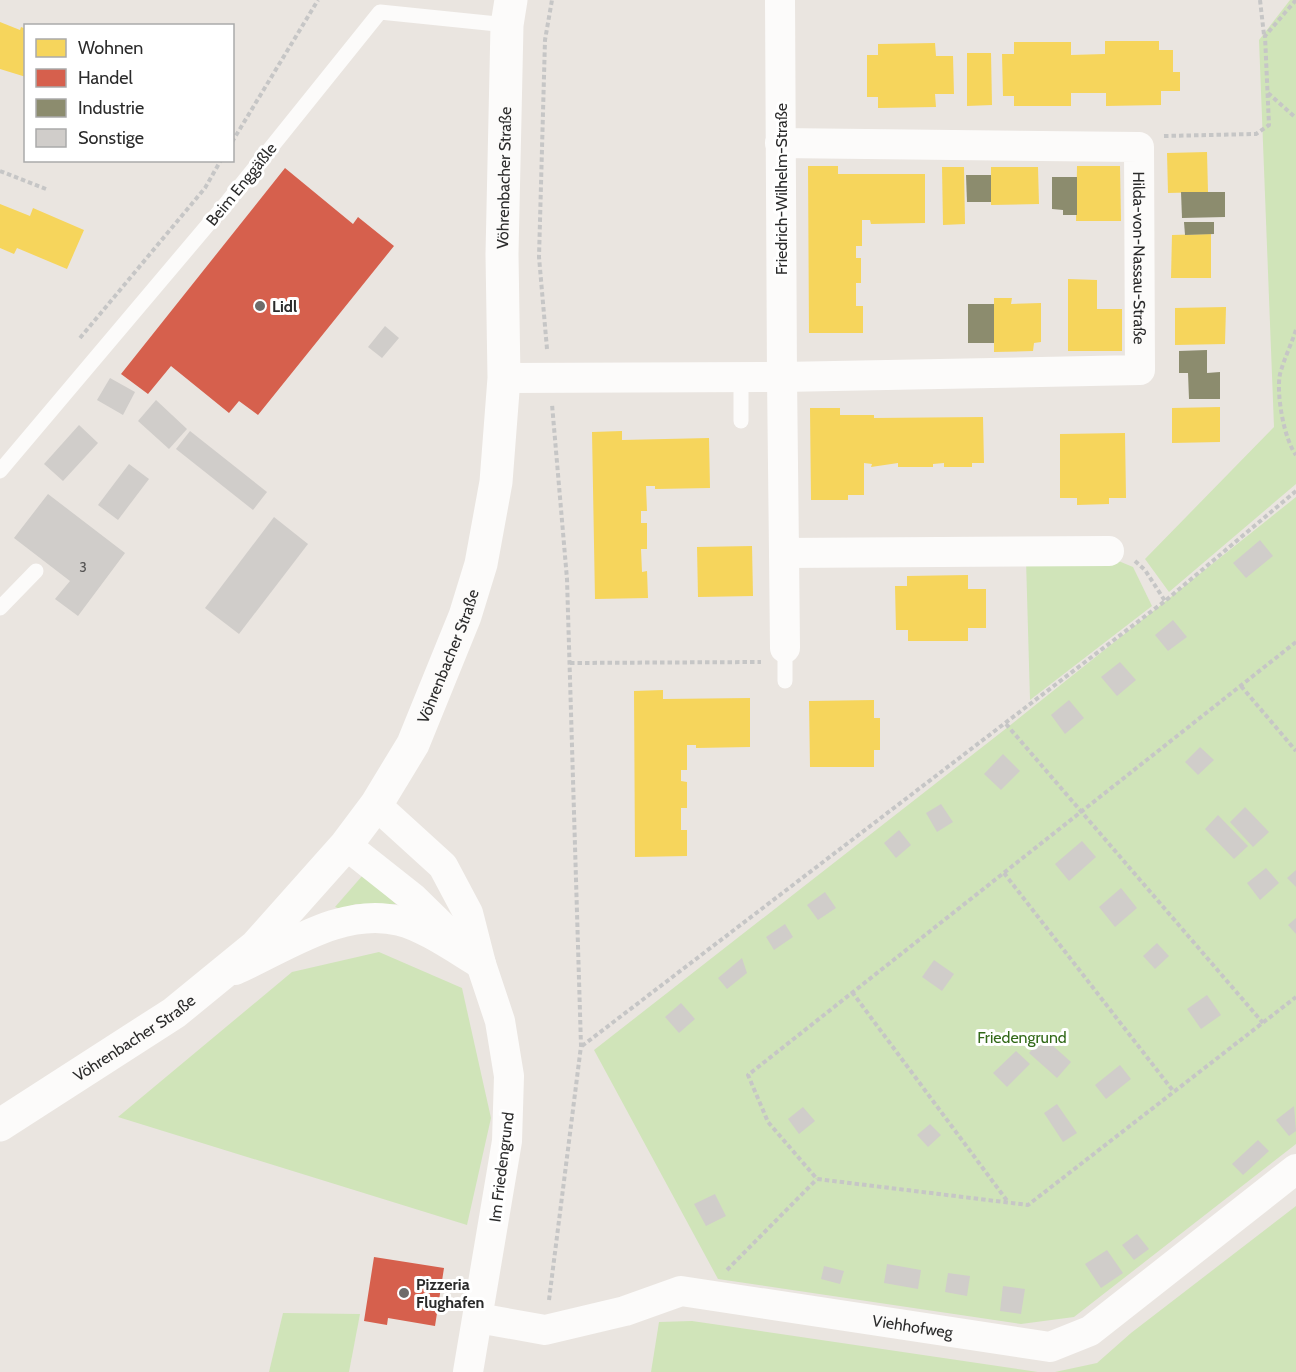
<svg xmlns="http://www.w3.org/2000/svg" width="1296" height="1372" font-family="Cabin,sans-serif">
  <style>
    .green { fill: #d0e4b9 }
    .homes { fill: #f6d55c }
    .shops { fill: #d6604d }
    .industry { fill: #8c8c6e }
    .building { fill: #d0cdca }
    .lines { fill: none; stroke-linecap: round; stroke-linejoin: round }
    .path { stroke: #c6c6c6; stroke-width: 4; stroke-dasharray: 4.5 3; stroke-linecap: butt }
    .service { stroke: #fcfbfa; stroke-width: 15 }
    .minor { stroke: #fcfbfa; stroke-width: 30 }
    .tertiary { stroke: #fcfbfa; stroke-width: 33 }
    .poi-dot { fill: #6e6c6a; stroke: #fff; stroke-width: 2 }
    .labels { text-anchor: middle; stroke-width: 6; stroke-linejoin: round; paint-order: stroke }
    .number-label { font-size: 14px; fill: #555454 }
    .street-label { font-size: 16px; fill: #2b2b2b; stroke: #fff }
    .poi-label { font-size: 16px; font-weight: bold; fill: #2b2b2b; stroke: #fff; text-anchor: start }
    .park-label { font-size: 16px; fill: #326919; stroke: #fff }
  </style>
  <rect width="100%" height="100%" fill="#eae5e0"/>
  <!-- green -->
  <g class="green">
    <path d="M1290,0H1296V484L1169,592L1145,559L1274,427L1259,40Z"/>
    <path d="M1296,497V1144L1074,1317L1021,1324L718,1279L594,1050L1008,727Z"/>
    <path d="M1104,555L1133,567L1152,606L1030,700L1026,560Z"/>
    <path d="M363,875L396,904H356L340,909L335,907Z"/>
    <path d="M379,952L462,988L491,1118L467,1225L118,1117L292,972Z"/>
    <path d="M1296,1206V1372H1055L1097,1363L1131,1333Z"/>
    <path d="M283,1313L360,1314L349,1372H269Z"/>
    <path d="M692,1321L1038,1372H651L659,1322Z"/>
  </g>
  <!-- homes -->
  <g class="homes">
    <path d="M0,22L20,30L21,27L26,29V77L0,69Z"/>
    <path d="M1105,41H1159V50H1173V72H1180V91H1161V105L1106,106V93H1071V106H1014V96H1003L1002,54H1014V42H1071V55L1105,54Z"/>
    <path d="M935,43L936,56H953L954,94H935L936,107L878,108V97H867V55H878V44Z"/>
    <path d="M967,53H991L992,105L967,106Z"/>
    <path d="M1207,152L1208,192L1168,193L1167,153Z"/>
    <path d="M808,166H838V174H925V223L871,224L870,220H862V246H856V258H861V283H856V306H863V333H809Z"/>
    <path d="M1077,166H1120L1121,221H1076Z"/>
    <path d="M942,167H964L965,224L943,225Z"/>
    <path d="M991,167H1038L1039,204L991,205Z"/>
    <path d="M0,204L30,216L33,208L84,230L67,269L17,248L14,254L0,248Z"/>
    <path d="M1211,234V278H1171L1172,235Z"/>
    <path d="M1068,279L1097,280V309H1122V351H1068Z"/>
    <path d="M994,298H1012L1011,304L1041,303V342L1034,343L1033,351L994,352Z"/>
    <path d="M1226,307L1225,344L1175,345V308Z"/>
    <path d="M1220,407V442L1172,443V408Z"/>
    <path d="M810,408H840V415H874V418L983,417L984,463H972V467H944V463L933,464V467H898V463L871,467L872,464L864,463V495H848V500H811Z"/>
    <path d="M622,431V440L709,438L710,488L655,489V486H646L647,511H641V523H647V549H641L642,572L647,571L648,598L595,599L592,432Z"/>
    <path d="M1125,433L1126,498H1109V504L1077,505V498H1060V434Z"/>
    <path d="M752,546L753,596L698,597L697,547Z"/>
    <path d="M968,575V589H986V628H968V641H908V630H896L895,586H907V576Z"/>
    <path d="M663,690V699L750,698V747L696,748V745H687V770H681V781L687,782V808H681V830H687V856L635,857L634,691Z"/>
    <path d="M874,700V718H880V750H874V767H810L809,701Z"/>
  </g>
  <!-- shops -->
  <g class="shops">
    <path d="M285,168L353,224L358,217L394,246L258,415L239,401L229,413L171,366L148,394L121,374Z"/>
    <path d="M374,1257L444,1268L435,1326L388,1318L387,1325L364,1321Z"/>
  </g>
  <!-- industry -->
  <g class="industry">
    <path d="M966,175H991V202H967Z"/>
    <path d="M1052,177H1077V215H1063V210L1052,209Z"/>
    <path d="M1181,192H1225V217L1182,218Z"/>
    <path d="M1184,222H1214V234L1185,235Z"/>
    <rect x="968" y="304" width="26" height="39"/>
    <path d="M1207,350V373L1220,372V399H1189L1188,373H1179V351Z"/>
  </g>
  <!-- building -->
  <g class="building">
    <path d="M385,326L399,338L382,358L368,347Z"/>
    <path d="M110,378L135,392L123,415L97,400Z"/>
    <path d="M156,400L187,429L169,449L138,421Z"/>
    <path d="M79,425L98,443L63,481L44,464Z"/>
    <path d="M190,431L267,492L253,510L176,449Z"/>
    <path d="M129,464L149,479L118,520L98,505Z"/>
    <path d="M48,494L125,553L78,616L55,599L70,581L14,538Z"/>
    <path d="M274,517L308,544L239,634L205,608Z"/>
    <path d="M1260,540L1273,556L1246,578L1233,563Z"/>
    <path d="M1173,620L1187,637L1168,651L1155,635Z"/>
    <path d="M1120,662L1136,680L1117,696L1101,677Z"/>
    <path d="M1069,700L1084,718L1065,734L1051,715Z"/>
    <path d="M1200,747L1214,760L1198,775L1185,762Z"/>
    <path d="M1003,754L1020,771L1001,790L984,774Z"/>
    <path d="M941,804L953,822L937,832L926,813Z"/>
    <path d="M1245,807L1269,832L1253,847L1230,822Z"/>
    <path d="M1218,815L1248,846L1234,859L1205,829Z"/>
    <path d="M899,830L911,845L896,858L884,843Z"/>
    <path d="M1082,841L1096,857L1069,881L1055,864Z"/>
    <path d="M1266,868L1279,883L1260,900L1247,883Z"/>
    <path d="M1296,870V887L1287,878Z"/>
    <path d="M1121,888L1137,908L1115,927L1099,907Z"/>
    <path d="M825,892L836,908L818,920L807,905Z"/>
    <path d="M1296,918V934L1288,925Z"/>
    <path d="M785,924L793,937L774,950L766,937Z"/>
    <path d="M1157,943L1169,956L1155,969L1143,956Z"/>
    <path d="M742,958L747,973L727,989L718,978Z"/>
    <path d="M934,960L954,974L942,991L922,977Z"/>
    <path d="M1207,995L1221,1015L1201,1029L1187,1009Z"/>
    <path d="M681,1003L695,1019L679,1033L665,1017Z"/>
    <path d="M1043,1037L1071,1062L1057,1078L1029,1053Z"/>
    <path d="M1016,1051L1030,1064L1007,1087L993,1073Z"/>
    <path d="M1120,1065L1131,1079L1106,1099L1095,1085Z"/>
    <path d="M1057,1104L1077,1133L1063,1142L1044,1113Z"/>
    <path d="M1294,1106L1296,1131L1289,1136L1276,1120Z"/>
    <path d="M803,1107L815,1121L799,1134L788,1119Z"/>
    <path d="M930,1124L941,1135L928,1147L917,1135Z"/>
    <path d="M1258,1140L1269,1151L1243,1175L1232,1164Z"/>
    <path d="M715,1194L726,1216L706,1226L694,1204Z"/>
    <path d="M1137,1234L1149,1249L1134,1260L1122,1245Z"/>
    <path d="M1107,1250L1123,1273L1101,1288L1085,1264Z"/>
    <path d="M887,1264L921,1270L918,1289L884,1283Z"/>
    <path d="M824,1266L844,1271L840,1284L821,1279Z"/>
    <path d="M948,1273L970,1276L967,1296L945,1292Z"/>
    <path d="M1003,1286L1025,1289L1021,1314L1000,1311Z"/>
  </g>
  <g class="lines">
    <!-- path -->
    <g class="path">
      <path d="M1260,0L1264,35"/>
      <path d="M1268,93L1296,118"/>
      <path d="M1164,136L1256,134L1269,125L1265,36L1296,0"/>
      <path d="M232,142L318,0"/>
      <path d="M0,171L46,189"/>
      <path d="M1296,330C1291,345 1284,359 1280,374C1276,394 1284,439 1296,455"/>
      <path d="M80,338L205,188L221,160"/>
      <path d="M547,349L539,257L545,40L552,0"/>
      <path d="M1135,561L1145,570L1165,601"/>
      <path d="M1296,642L748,1075L768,1122L817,1179L1028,1205L1296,997"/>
      <path d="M570,663L761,662"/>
      <path d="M1241,686L1296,751"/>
      <path d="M1006,724L1263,1023"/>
      <path d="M1004,873L1174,1092"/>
      <path d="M852,992L1008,1202"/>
      <path d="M582,1046L1165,601L1296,491"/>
      <path d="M727,1270L817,1179"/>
      <path d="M549,1300L581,1046L567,579L552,404"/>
    </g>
    <!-- service -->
    <g class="service">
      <path d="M741,378V421"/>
      <path d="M0,471L228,201L380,12L507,25"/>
      <path d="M0,608L36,571"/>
      <path d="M785,681V648"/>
    </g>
    <!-- minor -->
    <g class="minor">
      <path id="s1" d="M780,143L1139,147L1140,370L782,377L784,553L1109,551"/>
      <path d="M504,378L782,377L780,0"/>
      <path d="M784,553L785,648"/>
      <path d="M376,805L443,866L468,913L481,964L500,1021L509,1076L507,1141L468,1372"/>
      <path d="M346,845L413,898L455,939"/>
      <path d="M235,970C285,948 343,906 400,921C423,926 459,951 481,964"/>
      <path id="s2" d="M478,1318L545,1330L625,1311L681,1291L1050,1347L1090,1331L1296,1169"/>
    </g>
    <!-- tertiary -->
    <path class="tertiary" id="s3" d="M0,1125L174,1013L256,946L346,845L376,805L413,744L465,616L481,564L496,482L504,378L502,254L507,25L511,0"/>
  </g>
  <!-- markers -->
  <g class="poi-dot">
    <circle cx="260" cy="306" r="6"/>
    <circle cx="404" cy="1293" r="6"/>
  </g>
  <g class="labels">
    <!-- number labels -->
    <g class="number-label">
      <text x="83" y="572">3</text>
    </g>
    <!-- street labels -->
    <g class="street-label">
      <text dy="6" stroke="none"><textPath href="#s3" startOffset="1150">Vöhrenbacher Straße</textPath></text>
      <text transform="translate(241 184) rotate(-51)" y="6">Beim Enggäßle</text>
      <text transform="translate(781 189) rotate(-90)" y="6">Friedrich-Wilhelm-Straße</text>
      <text dy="6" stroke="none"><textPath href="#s1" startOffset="470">Hilda-von-Nassau-Straße</textPath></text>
      <text dy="6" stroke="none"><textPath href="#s3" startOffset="664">Vöhrenbacher Straße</textPath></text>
      <text dy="6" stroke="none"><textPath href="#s3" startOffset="160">Vöhrenbacher Straße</textPath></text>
      <text transform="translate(501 1167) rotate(-83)" y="6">Im Friedengrund</text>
      <text dy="6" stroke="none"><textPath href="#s2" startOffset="444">Viehhofweg</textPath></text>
    </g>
    <!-- poi labels -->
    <g class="poi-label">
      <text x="272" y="312">Lidl</text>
      <text x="416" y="1290">Pizzeria<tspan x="416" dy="18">Flughafen</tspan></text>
    </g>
    <!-- park labels -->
    <g class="park-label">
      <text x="1022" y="1043">Friedengrund</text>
    </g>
  </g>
  <!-- legend -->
  <rect x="24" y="24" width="210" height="138" fill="#ffffff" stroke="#aaaaaa" stroke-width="1.5"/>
  <rect x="36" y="39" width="30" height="18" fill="#f6d55c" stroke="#aaaaaa" stroke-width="1.5"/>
  <text x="78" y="54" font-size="18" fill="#2b2b2b">Wohnen</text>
  <rect x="36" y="69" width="30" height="18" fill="#d6604d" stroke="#aaaaaa" stroke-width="1.5"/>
  <text x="78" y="84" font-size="18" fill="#2b2b2b">Handel</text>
  <rect x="36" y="99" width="30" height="18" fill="#8c8c6e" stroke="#aaaaaa" stroke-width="1.5"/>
  <text x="78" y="114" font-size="18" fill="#2b2b2b">Industrie</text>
  <rect x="36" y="129" width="30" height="18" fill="#d0cdca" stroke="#aaaaaa" stroke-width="1.5"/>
  <text x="78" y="144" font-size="18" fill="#2b2b2b">Sonstige</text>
</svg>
